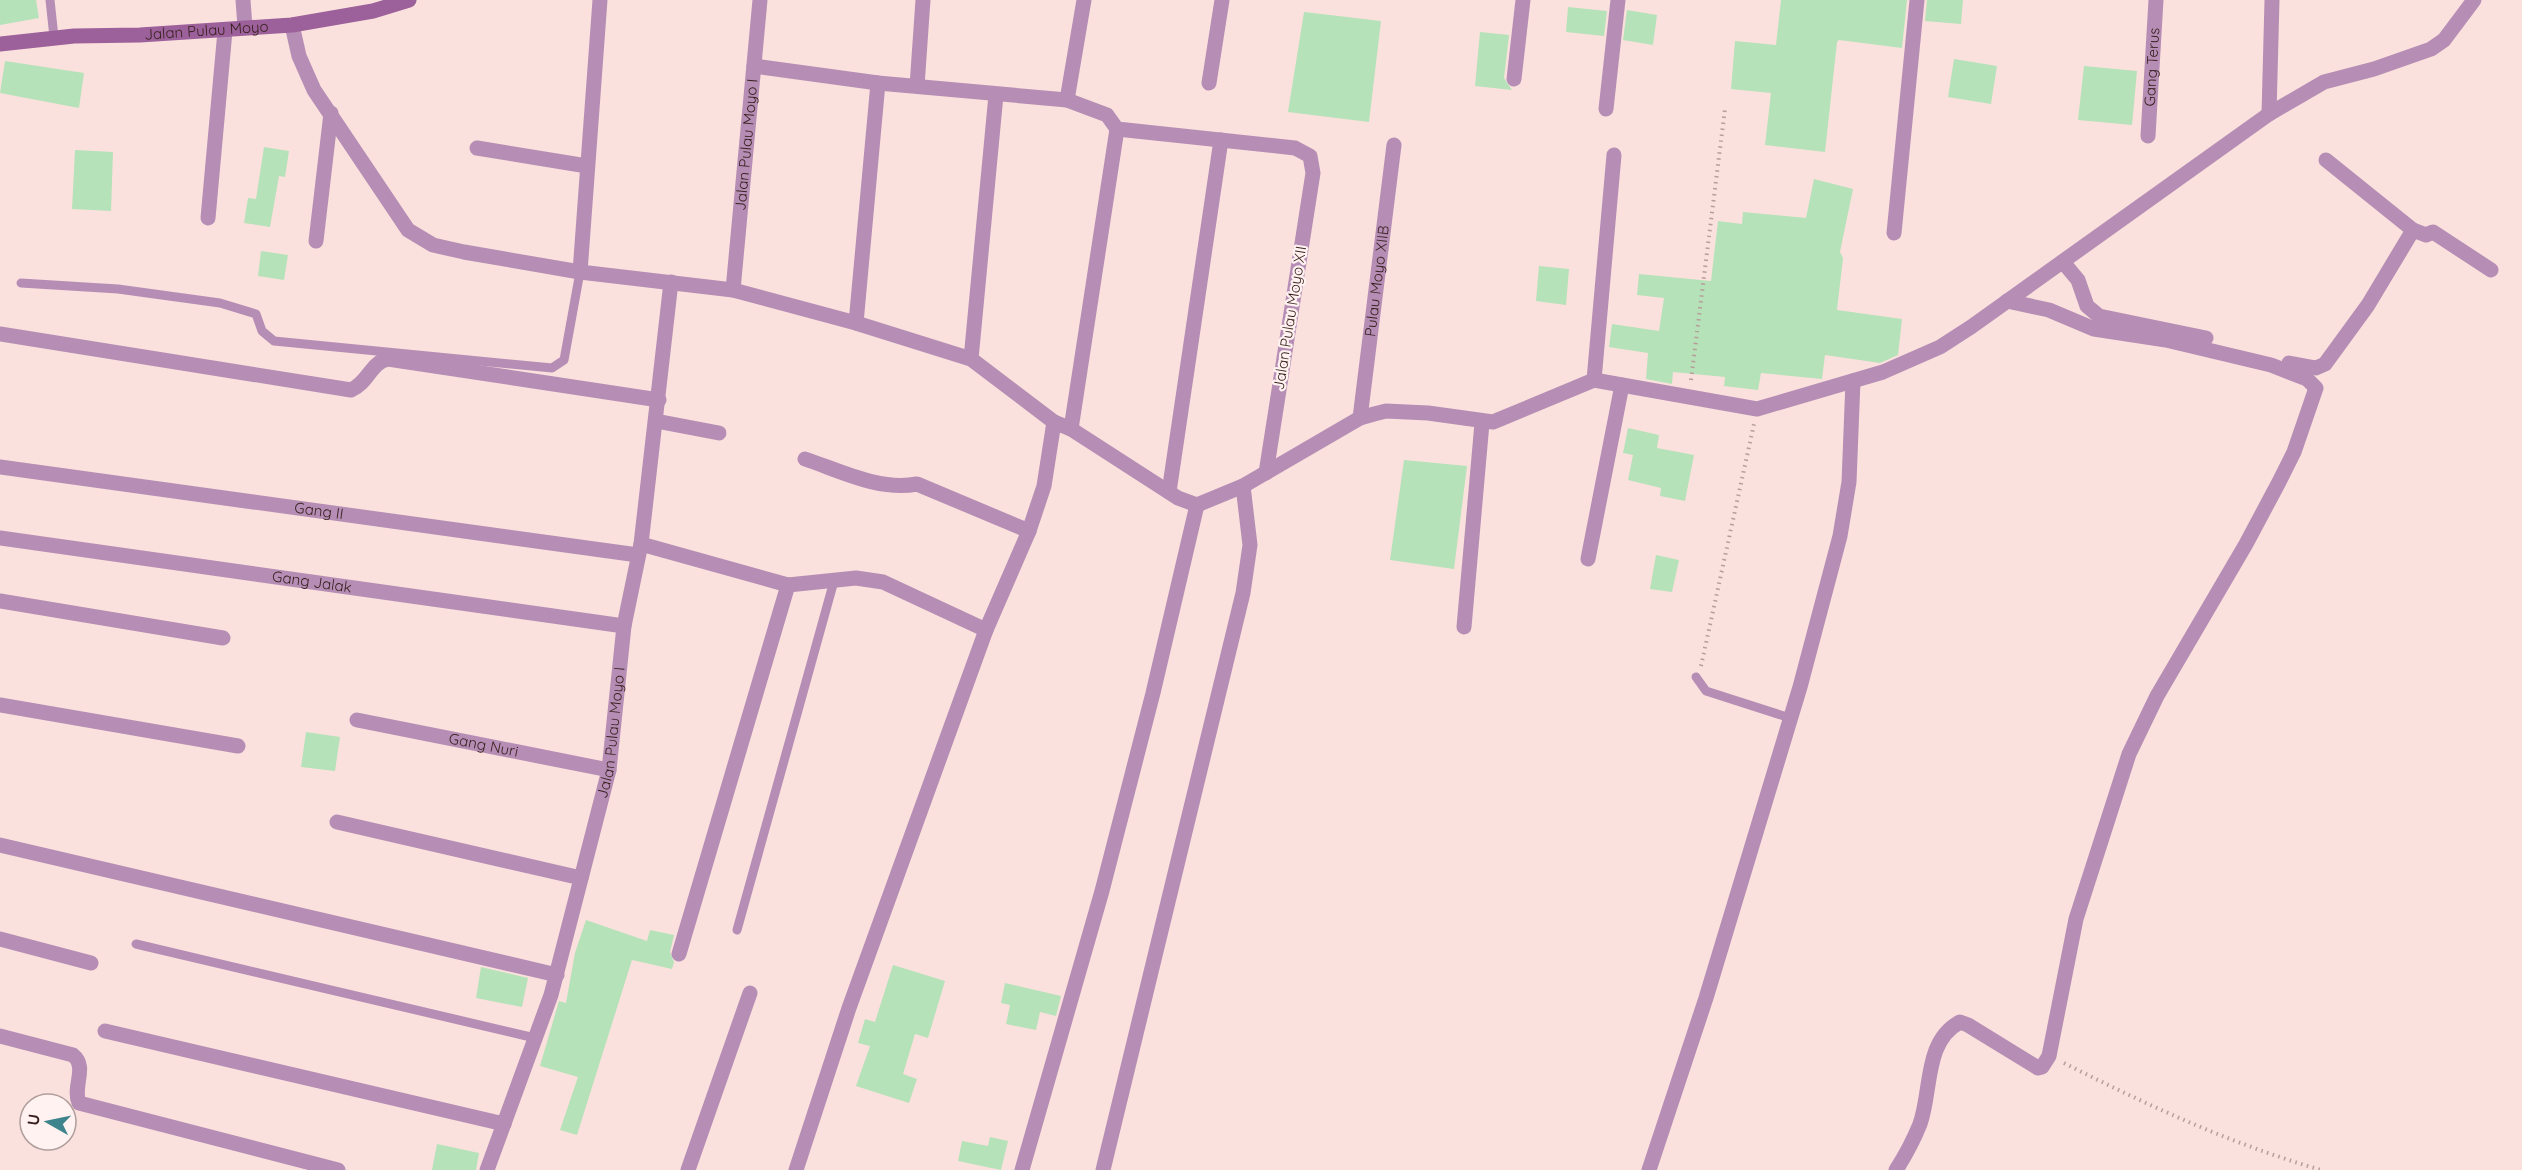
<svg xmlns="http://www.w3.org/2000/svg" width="2522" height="1170" font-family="Quicksand,sans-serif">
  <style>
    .building { fill: #b5e2b8 }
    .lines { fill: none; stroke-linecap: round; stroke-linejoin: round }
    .path { stroke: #b79e9a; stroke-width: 4; stroke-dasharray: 1.5 4.5; stroke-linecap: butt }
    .lane { stroke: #b68eb5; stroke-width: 9 }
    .street { stroke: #b68eb5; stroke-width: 15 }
    .secondary { stroke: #9c619b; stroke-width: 15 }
    .labels { text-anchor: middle; stroke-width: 4.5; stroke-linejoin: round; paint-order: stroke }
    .street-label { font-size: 15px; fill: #361f1c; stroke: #fff2f0 }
  </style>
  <rect width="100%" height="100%" fill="#fbe1dd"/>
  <!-- building -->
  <g class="building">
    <path d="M0,0H36L39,18L0,25Z"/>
    <path d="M1781,0H1907L1902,48L1839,40L1837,42L1825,152L1765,145L1771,93L1731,89L1735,41L1776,45Z"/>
    <path d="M1927,0H1963L1961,24L1925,21Z"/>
    <path d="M1568,7L1607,11L1604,36L1566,32Z"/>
    <path d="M1627,10L1657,15L1653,45L1623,40Z"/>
    <path d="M1304,12L1381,21L1369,122L1288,112Z"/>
    <path d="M1480,32L1509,35L1504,78L1512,90L1475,86Z"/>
    <path d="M1954,59L1997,66L1991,104L1948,97Z"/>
    <path d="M5,61L84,73L79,108L0,93Z"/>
    <path d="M2084,66L2137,71L2132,125L2078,120Z"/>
    <path d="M264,147L289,151L285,177L279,176L270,227L244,223L248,198L256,199Z"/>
    <path d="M75,150L113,152L111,211L72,209Z"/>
    <path d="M1814,179L1853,189L1840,252L1843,258L1837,310L1902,319L1898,355L1880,363L1825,355L1822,379L1761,373L1758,390L1724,386L1725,377L1673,372L1672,384L1646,379L1648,353L1609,347L1612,324L1659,331L1664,298L1637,295L1639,274L1711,281L1718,221L1742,224L1743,212L1806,218Z"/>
    <path d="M261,251L288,255L284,280L258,276Z"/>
    <path d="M1539,266L1569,269L1566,305L1536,301Z"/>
    <path d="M1628,428L1659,435L1657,448L1694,455L1685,501L1660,496L1661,488L1628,480L1633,455L1623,453Z"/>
    <path d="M1404,460L1467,466L1454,569L1390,560Z"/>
    <path d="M1656,555L1679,560L1672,592L1650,589Z"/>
    <path d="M306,732L340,737L335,771L301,767Z"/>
    <path d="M586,920L647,941L650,930L674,935L670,952L674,962L672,969L632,960L577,1135L560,1130L578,1077L540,1066L559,1001L566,1003L575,953Z"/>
    <path d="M893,965L945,981L928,1038L915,1034L903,1074L917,1079L909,1103L856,1086L870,1046L858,1043L865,1019L875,1022Z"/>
    <path d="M481,967L528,978L522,1007L476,998Z"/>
    <path d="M1005,983L1061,996L1056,1016L1040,1012L1036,1030L1006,1024L1010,1005L1001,1003Z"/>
    <path d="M990,1137L1008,1141L1001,1170L958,1161L962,1141L988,1146Z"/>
    <path d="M437,1144L479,1153L476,1170H432Z"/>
  </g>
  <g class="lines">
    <!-- path -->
    <g class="path">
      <path d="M1691,380L1725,109"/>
      <path d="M1701,666L1754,424"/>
      <path d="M2064,1063C2149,1106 2229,1143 2321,1170"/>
    </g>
    <!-- lane -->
    <g class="lane">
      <path d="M50,0L54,37"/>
      <path d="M21,283L118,289L220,303L256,314L262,331L274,341L552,368L564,360L580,272"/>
      <path d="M1696,677L1706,691L1790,718"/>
      <path d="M737,930L834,581"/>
      <path d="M136,944L535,1038"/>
    </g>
    <!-- street -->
    <g class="street">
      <path d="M243,0L245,27"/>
      <path d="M292,25L299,56L314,90L408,230L433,245L464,252L580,272L733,290L856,323L971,359L1054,422L1071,429L1178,498L1197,505L1243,486L1360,418L1374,414L1386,411L1428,413L1493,422L1594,380L1757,409L1883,372L1940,347L1971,327L2269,114L2324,82L2374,69L2431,49L2444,40L2474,0"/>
      <path d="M754,66L878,83L1067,100L1107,115L1117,129L1295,148L1310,156L1313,173L1266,473"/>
      <path d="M1514,79L1523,0"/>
      <path d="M1209,83L1222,0"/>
      <path d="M917,86L923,0"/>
      <path d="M1067,100L1084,0"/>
      <path d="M1606,109L1618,0"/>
      <path d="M2269,114L2272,0"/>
      <path id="s1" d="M2148,136L2156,0"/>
      <path d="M477,148L587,166"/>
      <path d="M2326,160L2413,230L2426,235L2433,232L2491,270"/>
      <path d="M208,218L225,31"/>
      <path d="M1894,233L1917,0"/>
      <path d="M316,241L331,113"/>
      <path d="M2063,262L2078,280L2087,306L2099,316L2206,338"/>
      <path d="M580,272L600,0"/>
      <path id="s2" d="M733,290L760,0"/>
      <path d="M856,323L878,83"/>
      <path d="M0,334L351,390C368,383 371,362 388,359L659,400"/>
      <path d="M971,359L996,95"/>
      <path d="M2289,363L2316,368L2325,364L2368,305L2413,230"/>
      <path d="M1594,380L1614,155"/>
      <path id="s3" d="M1360,418L1394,145"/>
      <path d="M656,421L719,433"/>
      <path d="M1071,429L1117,129"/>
      <path d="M805,459C841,471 879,491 917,484L1029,531"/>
      <path id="s4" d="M0,467L638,555"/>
      <path d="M1169,492L1221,140"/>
      <path id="s5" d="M0,538L624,626"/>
      <path d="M641,544L788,585L856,578L883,582L986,630"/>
      <path d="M1588,559L1622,385"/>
      <path d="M0,601L223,638"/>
      <path d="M1464,627L1482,423"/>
      <path d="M0,705L238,746"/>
      <path id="s6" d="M357,720L609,770"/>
      <path d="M337,822L581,878"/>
      <path d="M0,845L557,975"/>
      <path d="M0,939L91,963"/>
      <path d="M679,954L788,585"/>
      <path d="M105,1031L504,1124"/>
      <path d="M0,1036L73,1055C88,1067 72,1087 79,1103L338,1170"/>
      <path id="s7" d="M487,1170L551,995L609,770L624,626L641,544L671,282"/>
      <path d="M688,1170L750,993"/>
      <path d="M796,1170L849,1008L986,630L1029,531L1044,486L1054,422"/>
      <path d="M1022,1170L1102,891L1153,693L1197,505"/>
      <path d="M1103,1170L1243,593L1250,545L1243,486"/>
      <path d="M1649,1170L1706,998L1800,687L1840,536L1849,482L1853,381"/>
      <path d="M1896,1170C1905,1156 1914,1139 1920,1124C1932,1090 1924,1041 1960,1022L1968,1025L2038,1068L2042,1067L2049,1056L2076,919L2129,754L2157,696L2246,544L2279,482L2294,452L2316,388L2307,379L2271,365L2166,340L2094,329L2049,310L2007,301"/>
    </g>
    <!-- secondary -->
    <path class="secondary" id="s8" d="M0,44L74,36L140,35L292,25L373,11L409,0"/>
  </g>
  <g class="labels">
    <!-- street labels -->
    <g class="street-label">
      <text dy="5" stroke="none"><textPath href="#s8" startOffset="207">Jalan Pulau Moyo</textPath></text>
      <text dy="5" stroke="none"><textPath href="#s1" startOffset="69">Gang Terus</textPath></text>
      <text dy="5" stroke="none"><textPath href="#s2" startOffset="146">Jalan Pulau Moyo I</textPath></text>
      <text dy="5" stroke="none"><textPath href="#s3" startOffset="138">Pulau Moyo XIIB</textPath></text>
      <text transform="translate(1290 318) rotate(-81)" y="5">Jalan Pulau Moyo XII</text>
      <text dy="5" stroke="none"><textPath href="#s4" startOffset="322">Gang II</textPath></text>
      <text dy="5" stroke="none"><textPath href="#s5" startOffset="315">Gang Jalak</textPath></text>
      <text dy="5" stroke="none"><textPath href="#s7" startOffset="456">Jalan Pulau Moyo I</textPath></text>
      <text dy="5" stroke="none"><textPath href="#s6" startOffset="129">Gang Nuri</textPath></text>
    </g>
  </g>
  <!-- north arrow -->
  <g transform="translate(48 1122) rotate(279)"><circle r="28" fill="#fff2f0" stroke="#af9e9b" stroke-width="1.5"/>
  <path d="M0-4.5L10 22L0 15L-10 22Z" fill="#3d848d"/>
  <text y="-9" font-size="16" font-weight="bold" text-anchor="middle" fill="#361f1c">U</text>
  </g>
</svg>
